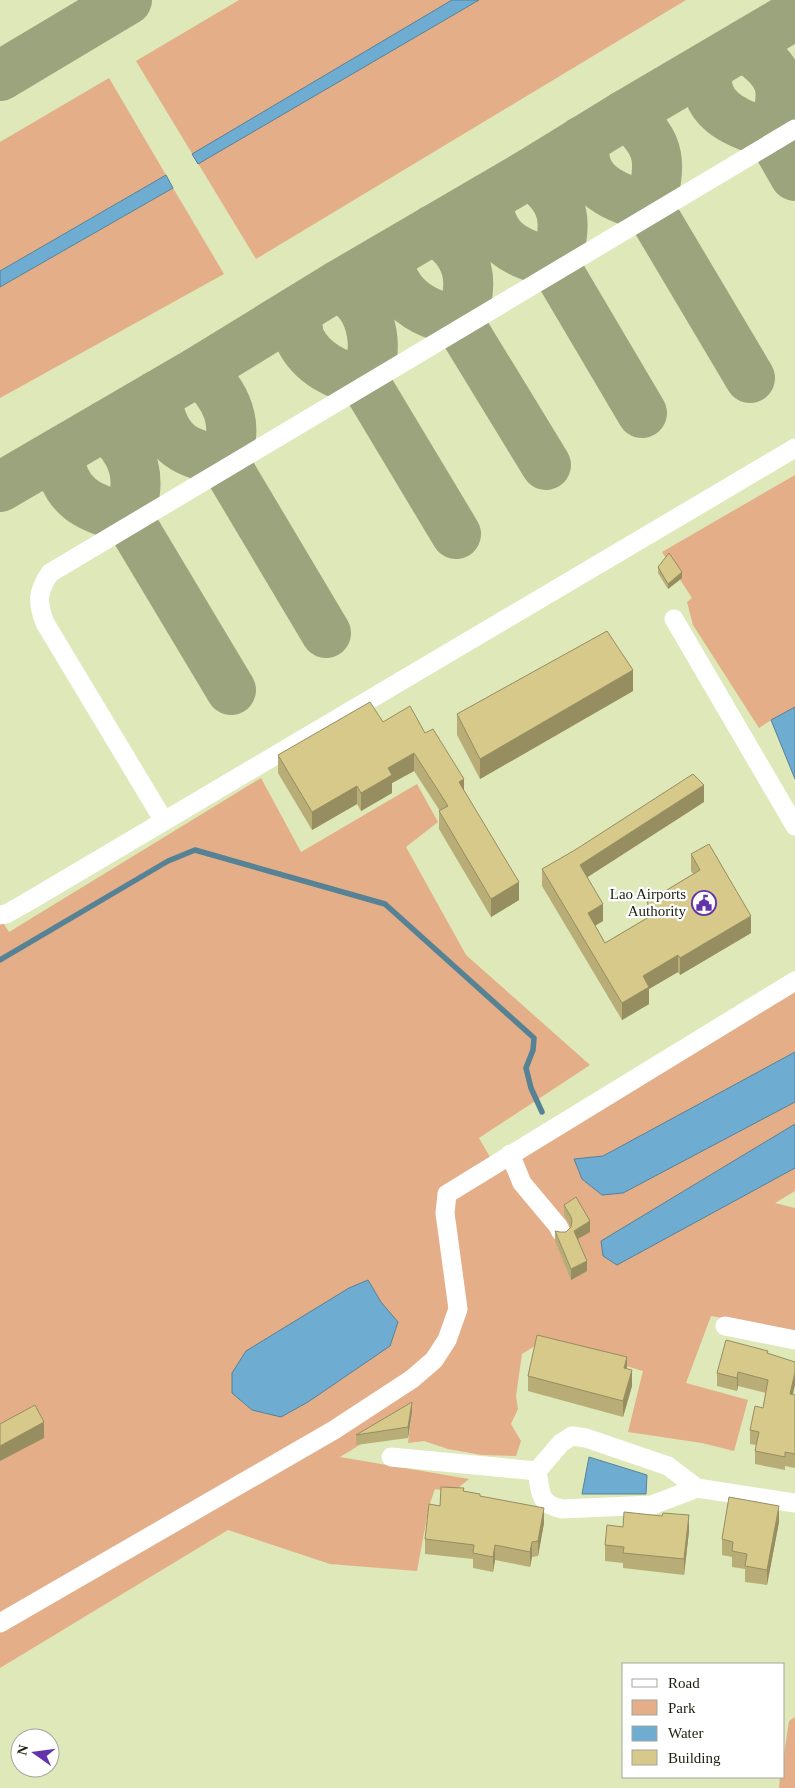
<svg xmlns="http://www.w3.org/2000/svg" width="795" height="1788" font-family="Georgia,serif">
  <style>
    .green { fill: #e3ae88 }
    .water { fill: #6facd1; stroke: #568296 }
    .lines { fill: none; stroke-linecap: round; stroke-linejoin: round }
    .stream { stroke: #568296; stroke-width: 5.5 }
    .taxiway { stroke: #9ca47e; stroke-width: 50 }
    .minor { stroke: #fff; stroke-width: 19 }
    .wall { fill: #b9ad77 }
    .shaded-wall { fill: #968d61 }
    .building { fill: #d7c98a; stroke: #968d61 }
    .labels { text-anchor: middle; stroke-width: 4.5; stroke-linejoin: round; paint-order: stroke }
    .poi-label { font-size: 15px; fill: #1c1f0d; stroke: #fff; text-anchor: end }
  </style>
  <rect width="100%" height="100%" fill="#dee8b8"/>
  <!-- green -->
  <g class="green">
    <path d="M239,0H686L256,259L136,61Z"/>
    <path d="M109,78L166,175L0,271V142Z"/>
    <path d="M173,188L224,274L0,398V287Z"/>
    <path d="M795,475V707L771,720L759,728L693,625L687,602L692,598L662,552Z"/>
    <path d="M261,778L301,852L417,784L438,822L406,847L466,955L590,1065L479,1138L498,1171L795,988V1191L775,1203L795,1208V1331L711,1316L686,1383L748,1400L734,1451L702,1443L628,1432L643,1371L543,1341L522,1354L516,1396L518,1409L511,1424L521,1441L516,1456L482,1455L448,1449L424,1441L408,1443L412,1413L340,1457L469,1479L453,1492L435,1489L429,1506L417,1571L330,1564L228,1530L0,1668V918L9,932Z"/>
    <path d="M795,1717V1788H779L780,1777H784V1755L789,1721Z"/>
  </g>
  <!-- water -->
  <g class="water">
    <path d="M452,0H479L198,164L192,154Z"/>
    <path d="M166,175L173,188L0,287V271Z"/>
    <path d="M795,707V779L771,720Z"/>
    <path d="M795,1052V1102L623,1193L602,1195L582,1179L574,1159L603,1156Z"/>
    <path d="M795,1124V1168L617,1265L603,1256L601,1241Z"/>
    <path d="M368,1280L381,1302L398,1322L390,1346L308,1402L281,1417L252,1410L232,1393V1373L246,1351L349,1288Z"/>
    <path d="M589,1457L647,1475L646,1494H582Z"/>
  </g>
  <g class="lines">
    <!-- stream -->
    <path class="stream" d="M0,960L168,861L195,850L385,904L534,1038L533,1050L526,1068L531,1088L542,1112"/>
    <!-- taxiway -->
    <g class="taxiway">
      <path d="M743,46C783,71 789,90 771,134L795,176"/>
      <path d="M709,66C698,109 736,124 771,134"/>
      <path d="M0,76L127,0"/>
      <path d="M625,115C663,141 662,167 649,208L750,378"/>
      <path d="M582,141C584,151 584,163 589,172C600,193 628,201 649,208"/>
      <path d="M487,199C491,243 515,252 554,264C569,226 567,197 529,174"/>
      <path d="M433,230C470,250 477,285 458,321L546,465"/>
      <path d="M384,259C390,270 395,284 403,293C416,309 438,317 458,321"/>
      <path d="M554,264L642,413"/>
      <path d="M339,285C347,291 354,296 360,304C372,320 376,346 370,365C368,370 365,375 363,379L456,534"/>
      <path d="M297,312C297,321 297,330 300,339C311,362 338,378 363,379"/>
      <path d="M199,371C226,393 242,427 223,460L326,633"/>
      <path d="M156,396C163,440 180,454 223,460"/>
      <path d="M105,426C136,453 143,480 128,518L231,690"/>
      <path d="M59,453C62,497 89,509 128,518"/>
      <path d="M0,487L199,371L339,285L529,174L625,115L795,15"/>
    </g>
    <!-- minor -->
    <g class="minor">
      <path d="M674,619L795,826"/>
      <path d="M164,821L45,623C37,602 37,592 50,573L795,129"/>
      <path d="M0,915L6,914L24,904L795,448"/>
      <path d="M510,1154L522,1183L558,1226L561,1232"/>
      <path d="M725,1326L795,1340"/>
      <path d="M391,1457L537,1471"/>
      <path d="M697,1488L652,1505L562,1509C538,1504 541,1492 537,1471L561,1443L572,1436L586,1438L668,1466L697,1488L795,1503"/>
      <path d="M0,1623L334,1430L412,1379L434,1360L447,1340L458,1309L445,1213L447,1194L795,981"/>
    </g>
  </g>
  <!-- wall -->
  <g class="wall">
    <path d="M658,567L682,578L668,589L658,573Z"/>
    <path d="M633,691L480,779L457,735V714Z"/>
    <path d="M383,722L425,733L464,790L519,900L491,917L439,829V811H440L414,771L392,783V793L361,811L357,804L312,830L278,773V755Z"/>
    <path d="M704,802L587,877L603,921L595,925L605,943L647,918V902L693,874L691,871V854L751,933L680,975L678,972L649,989V1004L622,1020L542,886V869Z"/>
    <path d="M564,1205L590,1232L578,1239L587,1271L571,1280L555,1241V1231L560,1232H566L571,1227L564,1215Z"/>
    <path d="M768,1353L793,1394L795,1395V1468L785,1466V1470L755,1464V1451L756,1445L750,1444V1430L763,1408L766,1393L738,1386L737,1391L717,1386V1373Z"/>
    <path d="M627,1369L632,1386L623,1417L528,1391V1376Z"/>
    <path d="M412,1412L408,1438L356,1445V1435Z"/>
    <path d="M464,1492L480,1496L544,1523L538,1556L532,1557L530,1567L495,1560L493,1572L473,1568V1559L425,1554V1539L440,1506Z"/>
    <path d="M779,1522L767,1585L745,1582V1569L732,1567V1557L722,1555V1539Z"/>
    <path d="M623,1527L689,1531L684,1575L623,1568V1563L605,1561V1545Z"/>
  </g>
  <!-- shaded-wall -->
  <g class="shaded-wall">
    <path d="M682,572V578L668,589V584Z"/>
    <path d="M633,670V691L480,779V759Z"/>
    <path d="M414,753V771L392,783V793L361,811V793L388,768Z"/>
    <path d="M464,779V797L459,782Z"/>
    <path d="M704,785V802L580,882V865Z"/>
    <path d="M357,786V804L312,830V812Z"/>
    <path d="M519,882V900L491,917V899Z"/>
    <path d="M603,904V921L588,930V913Z"/>
    <path d="M751,916V933L680,975V958Z"/>
    <path d="M678,955V972L649,989V1004L622,1020V1003L643,976Z"/>
    <path d="M590,1221V1232L574,1241V1231Z"/>
    <path d="M587,1261V1271L571,1280V1269Z"/>
    <path d="M627,1357V1373L624,1368Z"/>
    <path d="M632,1370V1386L623,1417V1401Z"/>
    <path d="M738,1372V1386L737,1391V1378Z"/>
    <path d="M795,1372V1385L790,1407V1394Z"/>
    <path d="M412,1402V1412L408,1438V1427Z"/>
    <path d="M44,1422V1438L0,1461V1446Z"/>
    <path d="M779,1506V1522L767,1585V1570Z"/>
    <path d="M544,1508V1523L538,1556V1541Z"/>
    <path d="M689,1515V1531L684,1575V1559Z"/>
    <path d="M532,1542V1557L530,1567V1552Z"/>
    <path d="M495,1545V1560L493,1572V1557Z"/>
  </g>
  <!-- building -->
  <g class="building">
    <path d="M669,553L682,572L668,584L658,567Z"/>
    <path d="M607,631L633,670L480,759L457,714Z"/>
    <path d="M370,702L383,722L410,706L425,733L433,729L464,779L459,782L519,882L491,899L439,811L448,806L414,753L388,768L392,775L361,793L357,786L312,812L278,755Z"/>
    <path d="M693,774L704,785L580,865L603,904L588,913L605,943L654,914L647,902L700,870L691,854L709,844L751,916L680,958L678,955L643,976L649,987L622,1003L542,869L575,850Z"/>
    <path d="M576,1197L590,1221L574,1231L587,1261L571,1269L555,1231L560,1232H566L571,1227L572,1221L571,1217L564,1205Z"/>
    <path d="M537,1335L627,1357L624,1368L632,1370L623,1401L528,1376Z"/>
    <path d="M726,1340L768,1351L767,1353L795,1362V1372L790,1394L795,1395V1454L785,1452V1457L755,1451L759,1432L750,1430L755,1406L763,1408L768,1380L738,1372L737,1378L717,1373Z"/>
    <path d="M412,1402L408,1427L356,1435Z"/>
    <path d="M35,1405L44,1422L0,1446V1424Z"/>
    <path d="M441,1487L464,1488L463,1491L480,1494V1496L544,1508L538,1541L532,1542L530,1552L495,1545L493,1557L473,1553L474,1545L425,1539L429,1504L440,1506Z"/>
    <path d="M729,1497L779,1506L767,1570L745,1566L747,1554L732,1551L733,1542L722,1539Z"/>
    <path d="M624,1512L662,1516L663,1513L689,1515L684,1559L623,1553L624,1547L605,1545L607,1525L623,1527Z"/>
  </g>
  <!-- icons -->
  <defs>
    <symbol id="civic-ring" viewBox="-11 -11 22 22"><circle r="9.5" fill="#fff" stroke="#6333ab" stroke-width="1.5"/><path d="M-.6-6.5H3V-4.5H.6V-3L4-1V1h2V6H-6V1h2V-1L-.6-3ZM-1.2 2.5V6h2.4V2.5Z" fill="#6333ab"/></symbol>
  </defs>
  <g fill-rule="evenodd">
    <use href="#civic-ring" x="690" y="889" width="28" height="28"/>
  </g>
  <g class="labels">
    <!-- poi labels -->
    <g class="poi-label">
      <text x="686" y="899">Lao Airports<tspan x="686" dy="17">Authority</tspan></text>
    </g>
  </g>
  <!-- legend -->
  <rect x="622" y="1663" width="162" height="115" fill="#ffffff" stroke="#a4a59e"/>
  <rect x="632" y="1679" width="25" height="8" fill="#ffffff" stroke="#a4a59e"/>
  <text x="668" y="1688" font-size="15" fill="#1c1f0d">Road</text>
  <rect x="632" y="1700" width="25" height="15" fill="#e3ae88" stroke="#a4a59e"/>
  <text x="668" y="1713" font-size="15" fill="#1c1f0d">Park</text>
  <rect x="632" y="1726" width="25" height="15" fill="#6facd1" stroke="#a4a59e"/>
  <text x="668" y="1738" font-size="15" fill="#1c1f0d">Water</text>
  <rect x="632" y="1750" width="25" height="15" fill="#d7c98a" stroke="#a4a59e"/>
  <text x="668" y="1763" font-size="15" fill="#1c1f0d">Building</text>
  <!-- north arrow -->
  <g transform="translate(35 1753) rotate(284)"><circle r="24" fill="#ffffff" stroke="#a4a59e"/>
  <path d="M0-4L9 19L0 12L-9 19Z" fill="#6333ab"/>
  <text y="-8" font-size="14" font-weight="bold" text-anchor="middle" fill="#1c1f0d">N</text>
  </g>
</svg>
